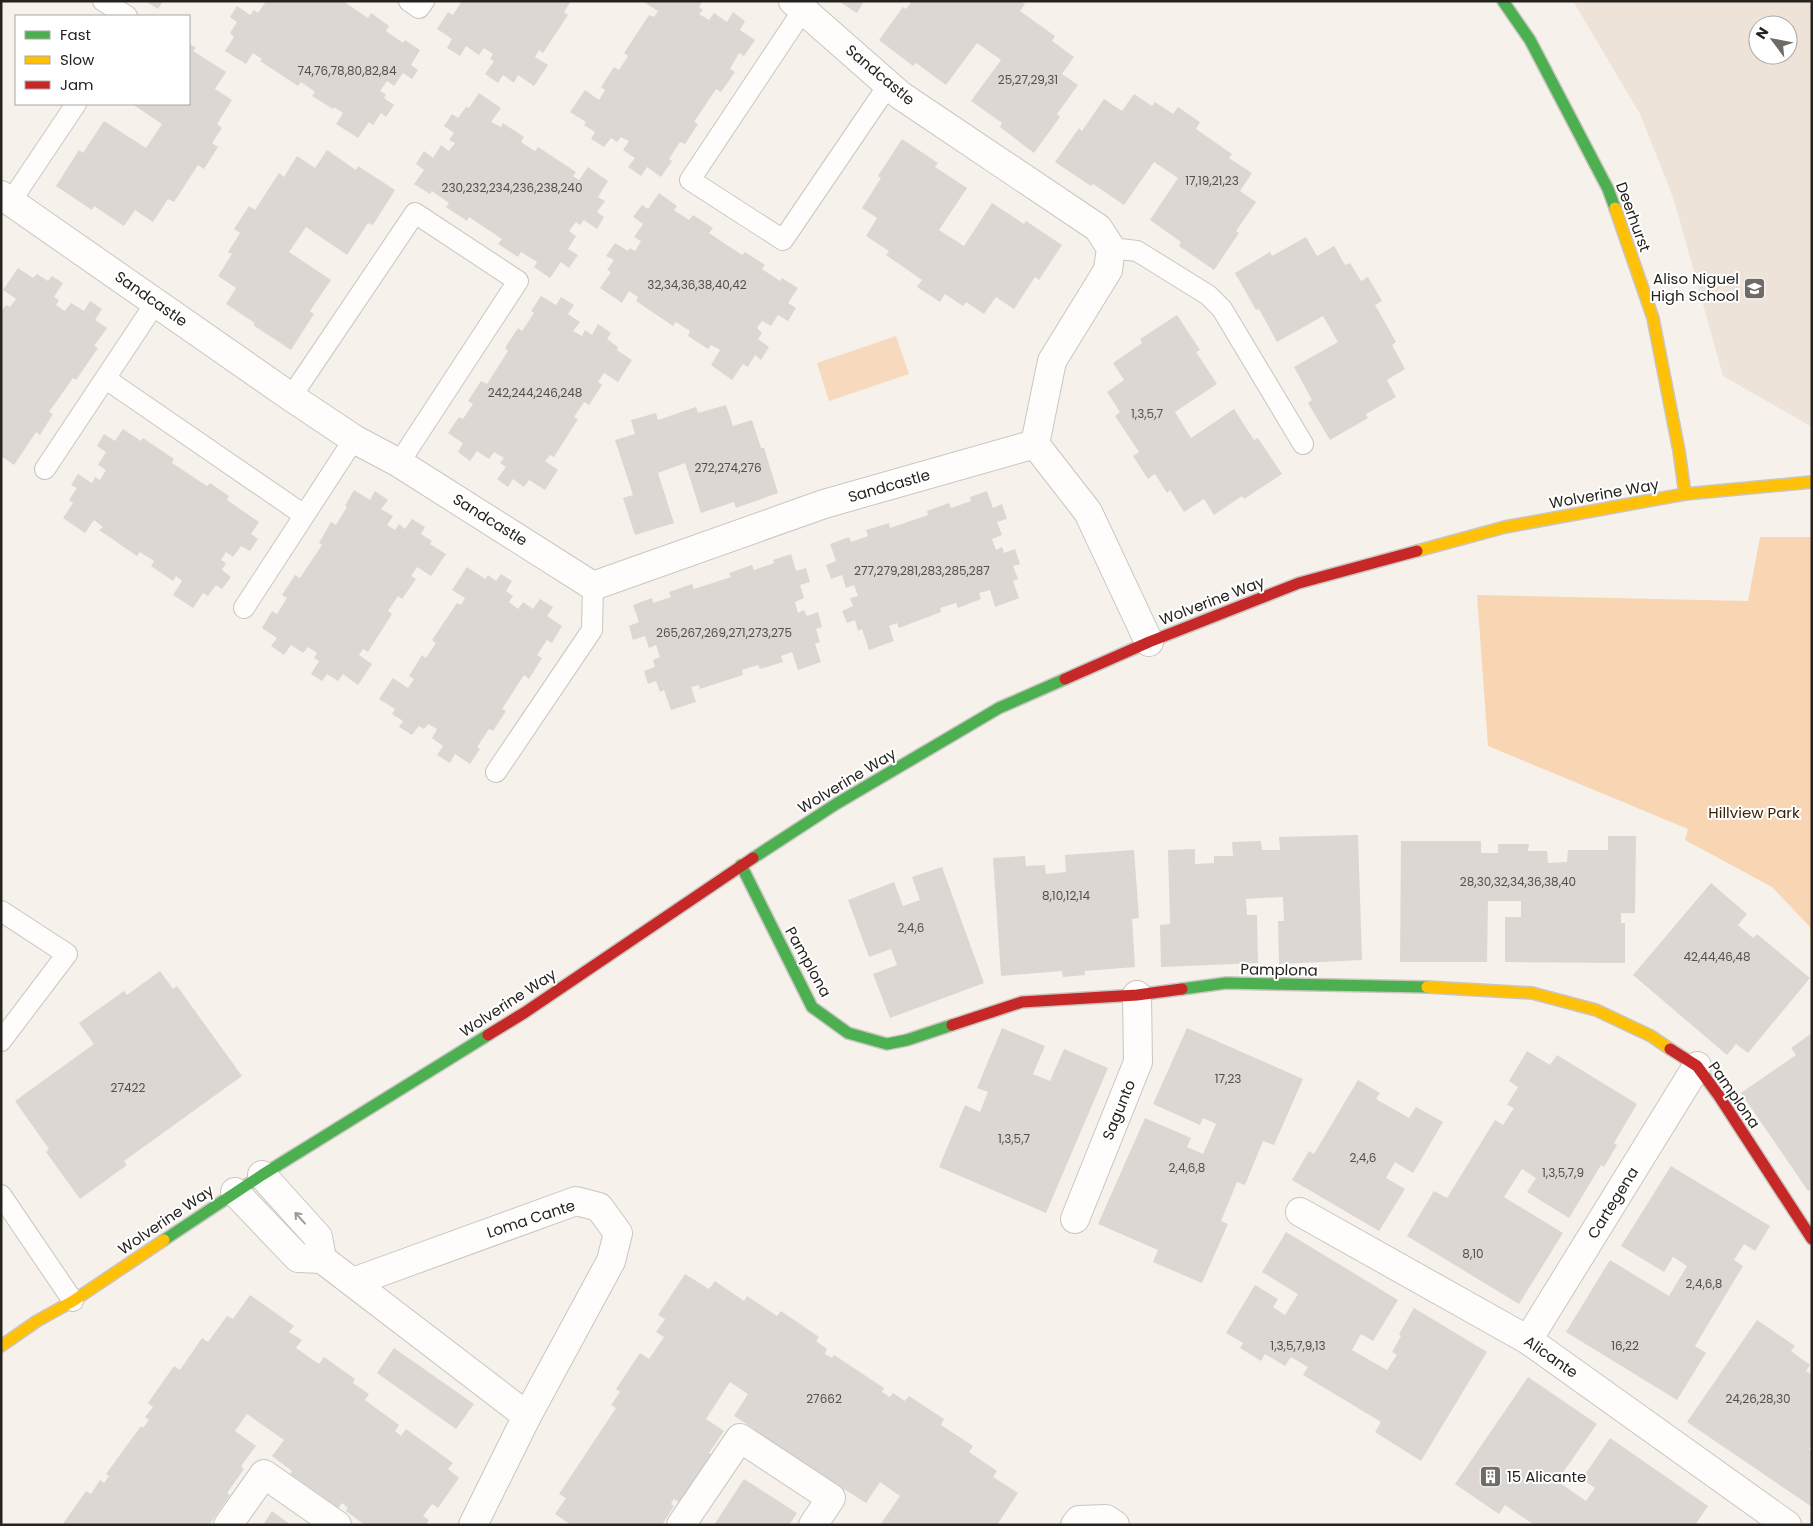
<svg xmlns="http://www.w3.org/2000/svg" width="1813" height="1526" font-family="Poppins,sans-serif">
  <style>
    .built { fill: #eee3d9; fill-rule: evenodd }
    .green { fill: #f9d6b3 }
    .water { fill: #f7d9bd }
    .building { fill: #dcd7d3 }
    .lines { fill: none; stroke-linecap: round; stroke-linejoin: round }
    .lane-casing { stroke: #c9c6c1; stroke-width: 22 }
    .street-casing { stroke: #c9c6c1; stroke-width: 30 }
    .fast-casing { stroke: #c9c6c1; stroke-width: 14 }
    .slow-casing { stroke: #c9c6c1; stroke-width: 14 }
    .jam-casing { stroke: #c9c6c1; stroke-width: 14 }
    .lane { stroke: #fefdfc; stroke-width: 20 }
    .street { stroke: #fefdfc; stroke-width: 28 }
    .fast { stroke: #4caf50; stroke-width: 11 }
    .slow { stroke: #ffc107; stroke-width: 11 }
    .jam { stroke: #c62828; stroke-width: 11 }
    .oneway { stroke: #9d9b99 }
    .labels { text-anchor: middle; stroke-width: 4; stroke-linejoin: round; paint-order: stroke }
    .number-label { font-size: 12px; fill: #54504c }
    .street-label { font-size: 15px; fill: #26231f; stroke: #fff }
    .poi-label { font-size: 15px; fill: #26231f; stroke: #fff; text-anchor: end }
    .park-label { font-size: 15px; fill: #3c2205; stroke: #fff }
  </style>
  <rect width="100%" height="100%" fill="#f6f1eb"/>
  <!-- built -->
  <path class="built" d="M1573,1H1812V427L1723,376L1674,200L1640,114ZM1758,25H1788V55H1758Z"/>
  <!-- green -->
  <path class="green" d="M1760,537H1812V973L1810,927L1772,887L1685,840L1688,829L1488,746L1477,595L1748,601Z"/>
  <!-- water -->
  <path class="water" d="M896,336L909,374L829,401L817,363Z"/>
  <!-- building -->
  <g class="building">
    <path d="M145,1H163L158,9Z"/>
    <path d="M262,1H343L368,18L371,13L389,26L386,31L403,43L405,40L420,50L411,65L418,70L412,79L403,73L394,86L387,81L380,91L386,94L384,98L394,105L386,117L381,113L373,125L369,122L358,138L336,124L343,113L334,107L333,109L312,96L315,92L301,82L298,86L260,61L262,59L253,53L246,64L225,51L234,37L230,33L237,22L230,17L237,6L250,15L254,10L258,13L265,3Z"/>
    <path d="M462,1H571L564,12L568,15L543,53L539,50L535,57L548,65L534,86L518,75L514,83L503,75L498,83L485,74L494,61L490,59L493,54L484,48L479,55L466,46L460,56L447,48L452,39L437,29L448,12L453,15Z"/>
    <path d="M646,1H703L699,7L703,10L699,14L709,20L714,13L727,22L733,12L745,21L740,30L755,40L744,56L739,53L730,69L735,72L721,92L716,89L694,122L698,124L685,144L680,142L669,159L672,161L661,177L647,167L641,176L628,167L635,158L623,150L629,141L621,137L617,142L611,138L604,147L591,139L595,132L584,125L586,122L570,112L585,90L599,100L605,90L601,87L614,67L619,70L628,56L624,53L649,15L654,17L658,11L645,3Z"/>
    <path d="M841,1H864L857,13L840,2Z"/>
    <path d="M912,1H1020L1025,4L1020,11L1055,36L1052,41L1074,57L1062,74L1078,85L1057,114L1060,117L1034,153L1000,127L1002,123L971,101L1001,60L977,43L946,85L916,63L913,66L879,40L903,7L906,9Z"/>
    <path d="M189,43L196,48L193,51L226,72L215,89L232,100L217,124L222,128L212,143L218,147L204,169L198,165L174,202L168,199L153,222L135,210L124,226L94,206L92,210L56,186L79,150L83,153L104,121L146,148L162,124L132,104H189Z"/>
    <path d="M479,93L501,108L491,122L501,127L503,123L524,137L521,142L535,151L538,147L576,172L573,176L579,180L588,167L608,181L598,197L605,201L597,212L604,217L597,229L584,220L580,225L576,222L569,231L576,236L568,249L578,255L569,268L561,262L550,278L534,267L537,262L521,252L518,257L498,244L502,239L469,217L467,221L446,207L449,203L432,191L430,194L414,184L424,170L416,164L424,151L433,158L441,145L449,151L455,143L449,140L454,133L444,126L452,114L458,118L466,107L469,108Z"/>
    <path d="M1134,94L1152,106L1155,102L1173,114L1178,107L1200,122L1196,129L1232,154L1229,158L1252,173L1240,191L1256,202L1236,231L1239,233L1214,270L1179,246L1181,242L1150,220L1178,178L1154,162L1124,205L1093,184L1091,186L1055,162L1079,128L1082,131L1104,99L1122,111Z"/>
    <path d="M902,139L938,163L935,167L967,188L939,230L964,246L992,203L1024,224L1026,221L1062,245L1039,280L1035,277L1014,309L996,297L984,314L966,302L963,306L945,294L940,302L917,287L922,280L886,255L889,251L866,236L877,218L862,208L881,178L878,176Z"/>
    <path d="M327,150L356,170L358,166L395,190L373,225L368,223L347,255L306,227L289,252L331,280L310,311L314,314L291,350L253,325L255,323L226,304L236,288L218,276L232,254L228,252L240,233L234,229L249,206L255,210L279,173L284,177L297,156L315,168Z"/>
    <path d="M659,193L677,206L674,210L689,220L693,215L713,228L709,233L742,255L745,252L765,265L762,269L780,281L782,278L798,288L788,303L796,308L788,321L778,315L771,326L762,321L757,328L762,333L758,339L769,347L761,360L755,355L748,367L743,364L732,380L711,365L720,350L711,345L708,349L688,336L690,331L676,322L673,326L636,301L638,297L629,291L622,303L600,288L611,272L607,270L614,260L606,256L615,243L628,251L630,248L635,251L641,241L634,237L643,224L633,217L642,205L648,209Z"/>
    <path d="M1306,237L1317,256L1334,246L1345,265L1350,263L1361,281L1368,277L1382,301L1375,305L1396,342L1392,345L1405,369L1387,380L1396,397L1366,414L1368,418L1330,440L1308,403L1312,400L1294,367L1338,342L1323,316L1277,342L1259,309L1256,310L1235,273L1270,252L1272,256Z"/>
    <path d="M18,268L33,278L37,274L48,281L52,276L63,283L54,297L59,300L56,305L65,311L71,303L84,311L90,301L102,309L95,320L107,328L94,346L98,348L76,380L73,378L49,412L53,414L40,435L36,432L14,465L1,456V312L6,305L10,307L16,299L3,290Z"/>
    <path d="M541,296L556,305L561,297L574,305L568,314L580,322L573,331L582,336L585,330L592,335L598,324L611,333L607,339L618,347L617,350L632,360L618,382L604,373L598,382L602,385L589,405L584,402L574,417L578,419L554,457L550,455L545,461L558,470L545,490L529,480L524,487L513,479L508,487L497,479L506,467L500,463L504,458L494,452L489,459L477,451L470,461L458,452L463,443L448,433L459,417L463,419L473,404L468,401L481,381L487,384L508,351L505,348L518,328L522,331L534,313L531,311Z"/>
    <path d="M1177,315L1200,350L1196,352L1217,384L1175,412L1191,438L1234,409L1254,440L1258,438L1282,474L1244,499L1242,496L1214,515L1204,499L1184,512L1170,490L1167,493L1155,474L1148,479L1133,456L1139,452L1115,416L1120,412L1107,392L1124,380L1113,363L1142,343L1140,339Z"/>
    <path d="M726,405L733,426L752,420L761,448H764L778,493L736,508L734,502L701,513L685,463L658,473L674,523L635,535L623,498L633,495L615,440L635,434L631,420L656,413L658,420L696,407L698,413Z"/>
    <path d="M123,429L141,441L143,438L174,459L172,463L207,486L210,483L229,496L227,500L259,522L251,534L258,539L250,551L241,546L233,557L226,552L221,560L226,563L222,570L231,577L222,589L216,585L208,596L203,593L193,608L173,595L182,581L176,576L173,581L151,566L154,561L140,552L137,556L99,530L103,527L94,520L85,533L63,518L73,503L69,500L77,488L71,485L78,474L92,483L95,477L100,480L106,470L98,465L106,452L97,446L104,434L115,441Z"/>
    <path d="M354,490L370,500L375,491L388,500L381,509L393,516L387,525L395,530L399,524L405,529L412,519L425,527L421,534L432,541L430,544L446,554L431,576L417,567L411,576L416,579L402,599L398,596L388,611L392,614L368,652L363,649L359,655L372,664L358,685L343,674L338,681L327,674L322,681L311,674L319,661L314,658L317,653L308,647L303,653L291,645L284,655L271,646L277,638L262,628L272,611L277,614L287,598L282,595L295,575L300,578L322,545L319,543L331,522L336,525L347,507L345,506Z"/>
    <path d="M987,491L993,508L1002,504L1007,519L997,522L1002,535L992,539L996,550L1002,547L1004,553L1015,549L1020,564L1013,566L1018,579L1013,581L1019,598L995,607L990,590L979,593L981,599L958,608L956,603L940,608L941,612L899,628L897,623L889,626L894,641L869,650L862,629L858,631L855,620L847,623L842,611L853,606L850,598L858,596L854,585L846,588L842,575L831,579L826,565L836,561L830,544L849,537L851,542L868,536L866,530L889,523L890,528L928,515L927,511L949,503L951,508L971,501L970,497Z"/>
    <path d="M791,554L796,571L806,568L810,582L800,585L804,598L795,602L798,613L804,610L807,616L818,612L822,627L816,629L820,642L815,644L821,662L798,670L792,652L781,656L783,662L760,669L758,665L742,670L743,675L700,689L699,685L691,687L696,702L671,710L664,690L660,692L656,681L648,684L644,671L655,667L653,660L660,657L656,645L649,648L645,636L633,640L629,626L639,622L633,605L652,598L653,603L671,597L669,592L692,584L694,589L731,577L729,573L752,565L754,570L774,563L773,560Z"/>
    <path d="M467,567L485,579L488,575L496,581L501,574L512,581L506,591L513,596L509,602L518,609L523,602L533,609L540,599L553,607L547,616L562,626L552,643L547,640L537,655L542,658L529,679L524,675L502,709L506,711L493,731L489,729L477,747L480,749L470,764L455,754L450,763L437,755L443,746L432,738L437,729L428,724L424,729L419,726L412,735L399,727L403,721L392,714L395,709L379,699L393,678L408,688L414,679L409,676L422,655L426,658L436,643L432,640L457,603L461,605L465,598L452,590Z"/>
    <path d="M1358,835L1362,960L1279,964L1278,921H1284L1283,897L1246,899L1247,915H1257L1258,963L1161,967L1160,925L1170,924L1168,850L1195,849V864L1214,863V856H1233L1232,842L1261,841L1262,850H1280L1279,837Z"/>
    <path d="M1608,836H1636L1635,913H1621V923H1625V963L1505,962V917H1521V901H1488L1487,962H1400L1401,841H1481V853H1498V844H1529L1528,851H1547L1548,863L1567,862L1568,850H1608Z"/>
    <path d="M1134,850L1139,918L1132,919L1135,967L1085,971V975L1063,977L1062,971L1001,976L993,858L1025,856L1026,866L1045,865L1046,874L1066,872L1065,855Z"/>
    <path d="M942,867L984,983L890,1018L873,974L897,965L891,949L869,957L848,900L894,882L903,906L920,900L912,877Z"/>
    <path d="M1711,883L1747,914L1738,925L1753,938L1757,934L1810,978L1748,1053L1736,1044L1727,1055L1633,975Z"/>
    <path d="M160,971L173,989L177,986L242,1076L124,1161L127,1165L80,1199L46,1152L49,1149L15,1101L94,1044L79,1023L124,991L127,995Z"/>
    <path d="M1002,1028L1045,1046L1033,1074L1050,1081L1064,1049L1108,1068L1046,1213L939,1167L965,1105L980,1112L988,1092L977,1088Z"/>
    <path d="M1187,1028L1303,1079L1274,1145L1263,1141L1245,1185L1237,1182L1221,1221L1228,1224L1202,1283L1153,1262L1158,1250L1098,1224L1145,1118L1191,1138L1187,1147L1203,1154L1216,1124L1203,1118L1200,1125L1153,1104Z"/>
    <path d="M1812,1033V1189L1808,1191L1741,1093L1796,1055L1791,1048Z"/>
    <path d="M1527,1051L1550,1065L1557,1055L1637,1104L1614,1143L1617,1145L1604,1167L1601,1165L1569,1218L1527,1192L1536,1178L1522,1169L1504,1197L1563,1233L1519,1304L1407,1236L1434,1191L1447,1198L1495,1120L1503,1125L1514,1108L1507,1105L1518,1087L1509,1081Z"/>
    <path d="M1358,1080L1380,1093L1376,1099L1409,1118L1416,1107L1443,1122L1413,1173L1395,1162L1386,1178L1405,1189L1379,1231L1292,1180L1309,1151L1314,1154Z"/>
    <path d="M1671,1166L1770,1226L1755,1251L1744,1244L1734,1260L1743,1266L1695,1346L1706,1353L1677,1400L1566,1332L1610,1260L1669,1296L1687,1266L1673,1257L1664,1272L1621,1246Z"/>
    <path d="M1286,1232L1398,1300L1373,1341L1361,1334L1352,1350L1387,1370L1397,1355L1392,1352L1401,1336L1399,1334L1414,1308L1487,1352L1421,1461L1375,1432L1381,1422L1303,1375L1308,1367L1291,1357L1285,1366L1265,1354L1261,1361L1240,1348L1243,1343L1226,1333L1255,1285L1278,1299L1273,1307L1285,1315L1298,1294L1262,1272Z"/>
    <path d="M685,1274L709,1289L715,1281L744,1301L747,1296L777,1316L781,1311L819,1337L816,1341L827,1349L825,1354L832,1358L834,1355L884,1388L882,1392L890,1397L893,1393L905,1401L909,1396L944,1419L941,1425L973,1446L969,1452L997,1471L993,1477L1018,1493L997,1525H880L900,1496L880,1482L866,1503L844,1489L842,1491L752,1432L754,1429L734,1416L748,1394L730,1382L706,1419L724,1431L709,1453L712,1455L680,1503L674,1499L671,1504L674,1506L662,1525H571L555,1514L566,1498L559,1494L616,1408L611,1405L620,1392L616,1389L640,1353L649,1359L664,1337L656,1332L665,1319L658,1315Z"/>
    <path d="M250,1295L294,1326L289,1332L302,1340L296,1348L319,1364L324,1357L355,1379L353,1383L369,1394L365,1400L399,1425L395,1431L401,1436L406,1429L453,1463L448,1469L459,1478L438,1508L432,1504L423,1516L429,1520L426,1525H365L346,1511L348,1508L342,1503L338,1508L290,1474L292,1471L272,1456L284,1440L247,1414L235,1431L256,1446L241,1466L244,1469L227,1493L230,1495L209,1525H62L86,1491L91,1494L100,1480L104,1483L109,1476L106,1474L141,1426L143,1428L149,1420L145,1417L153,1407L148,1403L174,1366L180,1370L202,1338L208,1342L227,1316L233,1319Z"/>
    <path d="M1757,1320L1795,1346L1791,1351L1810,1365L1806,1371L1812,1375V1445L1809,1449L1812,1451V1507L1687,1422Z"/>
    <path d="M394,1348L474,1404L456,1429L377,1373Z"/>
    <path d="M1528,1377L1597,1424L1557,1481L1586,1501L1595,1488L1582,1479L1610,1438L1708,1506L1695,1525H1534L1505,1505L1499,1514L1455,1484Z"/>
    <path d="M744,1479L797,1513L789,1525H714Z"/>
    <path d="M272,1511L291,1525H263Z"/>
  </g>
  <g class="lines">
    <defs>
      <g id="lane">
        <path d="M103,1L127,16"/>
        <path d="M409,1L419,8L424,1"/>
        <path d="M803,10L690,180L783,240L889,84"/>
        <path d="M11,201L76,104"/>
        <path d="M1111,248L1137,251L1208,295L1222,309L1303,444"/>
        <path d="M106,379L304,515"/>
        <path d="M291,397L415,213L518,281L399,463"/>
        <path d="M45,469L156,302"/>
        <path d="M244,608L354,439"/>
        <path d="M496,772L592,630L593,586"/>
        <path d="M1,911L67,954L1,1041"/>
        <path d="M1,1195L73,1301"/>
      </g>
      <g id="street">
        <path d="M793,1L900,95L1098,228L1111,248L1108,270L1052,361L1035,444L1088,512L1149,642"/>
        <path d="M1,195L291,397L354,439L399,463L593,586L824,504L1035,444"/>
        <path d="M262,1175L318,1237L322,1259"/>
        <path d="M235,1192L298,1258L322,1259L527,1416L473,1525"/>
        <path d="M1300,1212L1528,1340L1787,1525"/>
        <path d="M1075,1219L1138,1062L1137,995"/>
        <path d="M353,1282L576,1201L599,1207L618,1233L611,1261L527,1416"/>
        <path d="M1528,1340L1697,1066"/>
        <path d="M228,1525L264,1474L337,1525"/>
        <path d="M681,1525L740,1438L831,1498L813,1525"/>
        <path d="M1075,1525L1079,1520L1106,1519L1115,1525"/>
      </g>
      <g id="fast">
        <path d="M1503,1L1530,40L1608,189L1615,208"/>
        <path d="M753,858L836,804L999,708L1065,679"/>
        <path d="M741,865L812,1007L848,1033L887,1044L907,1040L952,1025"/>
        <path d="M1182,989L1226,983L1427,987"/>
        <path d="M164,1240L262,1175L488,1035"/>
      </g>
      <g id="slow">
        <path d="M1615,208L1653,318L1679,451L1685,494"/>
        <path d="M1417,551L1505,527L1685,494L1812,482"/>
        <path d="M1427,987L1532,993L1596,1010L1651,1036L1670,1049"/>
        <path d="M1,1346L37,1321L73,1301L164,1240"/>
      </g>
      <g id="jam">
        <path d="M1065,679L1149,642L1299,583L1417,551"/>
        <path d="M952,1025L1022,1002L1137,995L1182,989"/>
        <path d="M488,1035L524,1013L753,858"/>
        <path d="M1670,1049L1697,1066L1719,1096L1812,1239"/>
      </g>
    </defs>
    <!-- lane casing -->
    <use href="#lane" class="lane-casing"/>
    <!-- street casing -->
    <use href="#street" class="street-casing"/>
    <!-- fast casing -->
    <use href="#fast" class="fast-casing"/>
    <!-- slow casing -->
    <use href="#slow" class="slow-casing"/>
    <!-- jam casing -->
    <use href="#jam" class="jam-casing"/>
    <!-- lane -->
    <use href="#lane" class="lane"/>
    <!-- street -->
    <use href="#street" class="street"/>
    <!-- fast -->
    <use href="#fast" class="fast"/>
    <!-- slow -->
    <use href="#slow" class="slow"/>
    <!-- jam -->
    <use href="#jam" class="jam"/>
  </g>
  <!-- one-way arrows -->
  <defs><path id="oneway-shaft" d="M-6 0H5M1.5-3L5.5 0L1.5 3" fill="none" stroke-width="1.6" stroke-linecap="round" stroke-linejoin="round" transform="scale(1.25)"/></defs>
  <use class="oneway" href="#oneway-shaft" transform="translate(300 1218) rotate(-132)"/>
  <!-- icons -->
  <defs>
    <symbol id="school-square" viewBox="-11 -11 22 22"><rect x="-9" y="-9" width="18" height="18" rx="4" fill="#6f6b66" stroke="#fff"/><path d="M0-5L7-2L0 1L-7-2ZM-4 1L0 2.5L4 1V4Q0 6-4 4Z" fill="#fff"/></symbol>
    <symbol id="building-square" viewBox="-11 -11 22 22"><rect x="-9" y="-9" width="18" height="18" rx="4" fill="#6f6b66" stroke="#fff"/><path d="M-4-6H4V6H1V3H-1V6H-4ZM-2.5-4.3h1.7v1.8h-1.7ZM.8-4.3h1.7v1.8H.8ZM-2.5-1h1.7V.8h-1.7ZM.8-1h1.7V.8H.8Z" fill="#fff"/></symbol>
  </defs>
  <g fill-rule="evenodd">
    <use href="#school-square" x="1742" y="276" width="25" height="25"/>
    <use href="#building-square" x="1478" y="1464" width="25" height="25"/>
  </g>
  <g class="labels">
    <!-- number labels -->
    <g class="number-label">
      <text x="347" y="75">74,76,78,80,82,84</text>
      <text x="1028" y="84">25,27,29,31</text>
      <text x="1212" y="185">17,19,21,23</text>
      <text x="512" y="192">230,232,234,236,238,240</text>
      <text x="697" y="289">32,34,36,38,40,42</text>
      <text x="535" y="397">242,244,246,248</text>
      <text x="1147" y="418">1,3,5,7</text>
      <text x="728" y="472">272,274,276</text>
      <text x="922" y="575">277,279,281,283,285,287</text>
      <text x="724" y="637">265,267,269,271,273,275</text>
      <text x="1518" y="886">28,30,32,34,36,38,40</text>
      <text x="1066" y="900">8,10,12,14</text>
      <text x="911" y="932">2,4,6</text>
      <text x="1717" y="961">42,44,46,48</text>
      <text x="1228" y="1083">17,23</text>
      <text x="128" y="1092">27422</text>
      <text x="1014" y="1143">1,3,5,7</text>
      <text x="1363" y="1162">2,4,6</text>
      <text x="1187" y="1172">2,4,6,8</text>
      <text x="1563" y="1177">1,3,5,7,9</text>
      <text x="1473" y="1258">8,10</text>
      <text x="1704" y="1288">2,4,6,8</text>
      <text x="1298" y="1350">1,3,5,7,9,13</text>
      <text x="1625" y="1350">16,22</text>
      <text x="824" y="1403">27662</text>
      <text x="1758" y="1403">24,26,28,30</text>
    </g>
    <!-- street labels -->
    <g class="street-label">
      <text transform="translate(880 75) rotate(40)" y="5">Sandcastle</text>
      <text transform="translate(1633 217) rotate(70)" y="5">Deerhurst</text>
      <text transform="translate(151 299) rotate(35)" y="5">Sandcastle</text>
      <text transform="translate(889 486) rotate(-16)" y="5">Sandcastle</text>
      <text transform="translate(1604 494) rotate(-10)" y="5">Wolverine Way</text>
      <text transform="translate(490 520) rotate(32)" y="5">Sandcastle</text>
      <text transform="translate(1212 601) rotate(-21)" y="5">Wolverine Way</text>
      <text transform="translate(847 781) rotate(-31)" y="5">Wolverine Way</text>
      <text transform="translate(808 962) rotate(61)" y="5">Pamplona</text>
      <text transform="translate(1279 970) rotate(1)" y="5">Pamplona</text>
      <text transform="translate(508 1003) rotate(-33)" y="5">Wolverine Way</text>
      <text transform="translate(1734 1095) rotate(55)" y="5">Pamplona</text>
      <text transform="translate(1119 1110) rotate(-68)" y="5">Sagunto</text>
      <text transform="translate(1613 1203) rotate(-58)" y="5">Cartegena</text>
      <text transform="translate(531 1219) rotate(-18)" y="5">Loma Cante</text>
      <text transform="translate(166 1220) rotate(-34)" y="5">Wolverine Way</text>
      <text transform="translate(1551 1357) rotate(35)" y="5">Alicante</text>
    </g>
    <!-- poi labels -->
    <g class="poi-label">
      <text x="1739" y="284">Aliso Niguel<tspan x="1739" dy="17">High School</tspan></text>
      <text x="1507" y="1482" text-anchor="start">15 Alicante</text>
    </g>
    <!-- park labels -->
    <g class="park-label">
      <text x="1754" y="818">Hillview Park</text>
    </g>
  </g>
  <!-- border -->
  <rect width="1813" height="1526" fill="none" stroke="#26231f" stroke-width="5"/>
  <!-- legend -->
  <rect x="15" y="15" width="175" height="90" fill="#ffffff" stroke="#a8a7a5"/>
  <rect x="25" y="31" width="25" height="8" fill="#4caf50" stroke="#a8a7a5"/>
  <text x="60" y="40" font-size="15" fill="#26231f">Fast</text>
  <rect x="25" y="56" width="25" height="8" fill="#ffc107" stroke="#a8a7a5"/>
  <text x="60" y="65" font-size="15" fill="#26231f">Slow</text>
  <rect x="25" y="81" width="25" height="8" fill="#c62828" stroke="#a8a7a5"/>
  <text x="60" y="90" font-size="15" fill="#26231f">Jam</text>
  <!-- north arrow -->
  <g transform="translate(1773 40) rotate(302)"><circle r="24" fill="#ffffff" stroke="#a8a7a5"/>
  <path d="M0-4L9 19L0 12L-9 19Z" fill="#6f6b66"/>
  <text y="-8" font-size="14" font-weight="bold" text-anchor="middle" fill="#26231f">N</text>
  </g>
</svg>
